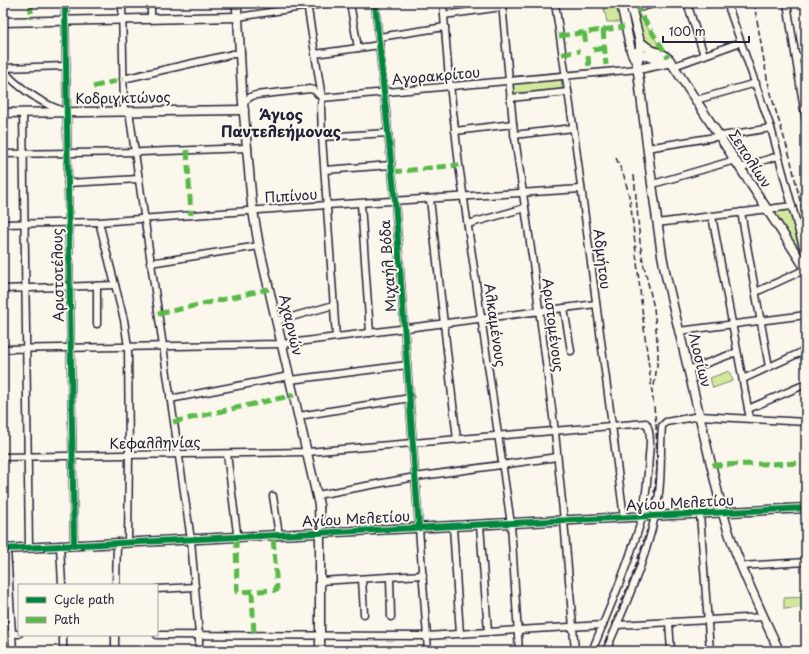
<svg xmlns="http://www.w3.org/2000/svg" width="809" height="654" font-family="'Playpen Sans',sans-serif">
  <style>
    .green { fill: #d3e89d; stroke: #7a856c }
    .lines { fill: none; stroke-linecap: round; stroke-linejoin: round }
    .minor-casing { stroke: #22223b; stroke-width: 9 }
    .major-casing { stroke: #22223b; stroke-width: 11 }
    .minor { stroke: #fbf7ec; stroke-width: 6 }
    .major { stroke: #fbf7ec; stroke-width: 8 }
    .rail { stroke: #22223b; stroke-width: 1.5; stroke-dasharray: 6 3; stroke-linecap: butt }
    .quiet { stroke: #58b947; stroke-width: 5; stroke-dasharray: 10 5; stroke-linecap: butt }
    .cycleway-casing { stroke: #fbf7ec; stroke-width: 8 }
    .cycleway { stroke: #00873e; stroke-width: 6 }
    .labels { text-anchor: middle; stroke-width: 4; stroke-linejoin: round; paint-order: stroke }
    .street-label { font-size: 14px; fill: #22223b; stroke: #fbf7ec }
    .neighbourhood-label { font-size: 15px; font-weight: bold; fill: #22223b; stroke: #fbf7ec }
  </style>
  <rect width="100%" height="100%" fill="#fbf7ec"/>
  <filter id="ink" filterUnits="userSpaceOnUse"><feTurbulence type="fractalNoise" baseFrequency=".025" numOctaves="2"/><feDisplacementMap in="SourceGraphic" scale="8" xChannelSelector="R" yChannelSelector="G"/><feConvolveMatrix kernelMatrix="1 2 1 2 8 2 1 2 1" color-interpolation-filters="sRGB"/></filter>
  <g filter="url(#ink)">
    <!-- green -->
    <g class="green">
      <path d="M603,3H615L620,18L619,22H607Z"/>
      <path d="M639,14L664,53C659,50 644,40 642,34C640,28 639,21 639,14Z"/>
      <path d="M561,78L562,89L512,94L511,83Z"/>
      <path d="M790,208L803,254L797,250L771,210Z"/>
      <path d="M729,371L733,381L713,388L710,378Z"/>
      <path d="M805,597L806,607L784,609V598Z"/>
    </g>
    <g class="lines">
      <defs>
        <g id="minor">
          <path d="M65,3L74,546"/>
          <path d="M122,3L124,111"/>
          <path d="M151,3V19"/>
          <path d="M307,3L322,98L321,106L322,137L336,337"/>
          <path d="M350,3L358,48"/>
          <path d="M375,3L395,201L428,651"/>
          <path d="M443,3L448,67L459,165L511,524L519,651"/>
          <path d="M502,3L513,124L533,263L555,432L564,521L575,651"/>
          <path d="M555,3L574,132L624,518"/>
          <path d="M687,3L704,55"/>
          <path d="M727,3L771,128L806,258"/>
          <path d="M787,3L806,122"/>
          <path d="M632,10L657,3"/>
          <path d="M444,15L502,7"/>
          <path d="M238,17L329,3"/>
          <path d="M379,37L445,27"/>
          <path d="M315,54L380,45"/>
          <path d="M796,57L806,56"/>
          <path d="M674,66L741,42"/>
          <path d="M3,68L66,66"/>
          <path d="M3,69C7,74 11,79 16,83C30,95 46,105 63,111"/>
          <path d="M123,79L233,54H241"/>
          <path d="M510,98L568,92"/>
          <path d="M696,100L756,83"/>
          <path d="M243,102L252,96L256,95L310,89L314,90L322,98L638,69"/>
          <path d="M129,111L191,540L199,635V651"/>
          <path d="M23,113L29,548"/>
          <path d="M455,131L513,124"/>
          <path d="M514,135L573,128"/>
          <path d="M322,137L388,133"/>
          <path d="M647,148L771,128"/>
          <path d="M3,154L141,152L248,148"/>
          <path d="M740,168L778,156"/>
          <path d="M325,170L391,165"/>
          <path d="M68,183L139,179"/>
          <path d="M652,184L660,182L735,160"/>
          <path d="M430,199L457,440"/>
          <path d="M361,204L370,333"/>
          <path d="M741,212L769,367"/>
          <path d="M712,216L750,419"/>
          <path d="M99,222L124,320L128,347L129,455L128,543"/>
          <path d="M657,223L792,206"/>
          <path d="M3,224L99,222L327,205L581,189"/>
          <path d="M468,224L525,208"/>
          <path d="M150,263L259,246"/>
          <path d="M97,286V324"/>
          <path d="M3,289L115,285"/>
          <path d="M756,292L806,269"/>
          <path d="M564,308L571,351"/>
          <path d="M277,321L334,305"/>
          <path d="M679,331L806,315"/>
          <path d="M3,349L282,344L596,304"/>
          <path d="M688,370L737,352"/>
          <path d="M743,379L806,350"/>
          <path d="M290,380L407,365"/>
          <path d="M170,399L289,376"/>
          <path d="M748,409L806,384"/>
          <path d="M299,416L410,398"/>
          <path d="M227,454L237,533L236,538"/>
          <path d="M3,457L307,452L646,423C651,430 650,447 649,456C648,476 646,497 642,517C639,530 634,542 630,555C619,587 605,619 592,651"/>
          <path d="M317,495L415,477L557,457"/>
          <path d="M273,496L279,535"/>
          <path d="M700,514L710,651"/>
          <path d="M480,525L488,632"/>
          <path d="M453,527L460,634"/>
          <path d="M60,546L62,585"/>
          <path d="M7,549L13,651"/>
          <path d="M741,566L806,562"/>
          <path d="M390,577L391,617"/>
          <path d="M362,579L364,614"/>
          <path d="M320,581L423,575"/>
          <path d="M116,585L117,543"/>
          <path d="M157,589L195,587"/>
          <path d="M669,622L671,651"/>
          <path d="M617,625L764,617"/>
          <path d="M3,633L19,634"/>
          <path d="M63,635V651"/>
          <path d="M157,635L427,636L518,630L603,625"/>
          <path d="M115,651V635"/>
          <path d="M606,651C627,601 652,547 659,493C662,471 660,448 662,426L666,422L700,416L806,422"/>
        </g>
        <g id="major">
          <path d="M236,3L238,17L242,91L252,205L259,246L319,505L320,541V651"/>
          <path d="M621,3L631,51L637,64L652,184L662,255L666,276L721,506C734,557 758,604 779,651"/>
          <path d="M630,3L640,42V53L637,64"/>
          <path d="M3,22L238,17"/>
          <path d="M640,42L651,50L664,55L669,59L806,269"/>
          <path d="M636,52L667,63"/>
          <path d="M638,69L667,63"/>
          <path d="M3,113L244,110"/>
          <path d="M3,549L806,508"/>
        </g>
      </defs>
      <!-- minor casing -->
      <use href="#minor" class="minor-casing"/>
      <!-- major casing -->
      <use href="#major" class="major-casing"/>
      <!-- minor -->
      <use href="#minor" class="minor"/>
      <!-- major -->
      <use href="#major" class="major"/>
      <!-- rail -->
      <g class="rail">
        <path d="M754,3L767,78L774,105L790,157L806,227"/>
        <path d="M616,158L624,176L628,191L631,207L645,336L656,423L657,467L653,505"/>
        <path d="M634,175L640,242L643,262L654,308L658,350V359L654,386"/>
        <path d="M601,651L633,574L647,530"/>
      </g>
      <!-- quiet -->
      <g class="quiet">
        <path d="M31,3V19"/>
        <path d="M636,3L643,18L668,57"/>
        <path d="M603,29L606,65"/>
        <path d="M584,32L586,44"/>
        <path d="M559,36L624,27"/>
        <path d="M593,50L604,48"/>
        <path d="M562,54L580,51"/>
        <path d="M588,56L589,67"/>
        <path d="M93,87L123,79"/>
        <path d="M187,150L191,215"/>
        <path d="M392,172L459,165"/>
        <path d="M158,314L269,289"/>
        <path d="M173,422L294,395"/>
        <path d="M712,465L806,463"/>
        <path d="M236,538L237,592L277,590L273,536"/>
        <path d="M252,592L254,636"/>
      </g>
      <defs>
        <g id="cycleway">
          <path d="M65,3L74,546"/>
          <path d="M375,3L395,201L419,528"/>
          <path d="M3,549L806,508"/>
        </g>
      </defs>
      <!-- cycleway casing -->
      <use href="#cycleway" class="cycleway-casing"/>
      <!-- cycleway -->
      <use href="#cycleway" class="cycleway"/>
    </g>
  </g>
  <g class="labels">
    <!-- street labels -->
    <g class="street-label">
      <text transform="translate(436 76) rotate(-5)" y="5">Αγορακρίτου</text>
      <text transform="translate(123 98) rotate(-1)" y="5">Κοδριγκτώνος</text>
      <text transform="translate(750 159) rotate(57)" y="5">Σεπολίων</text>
      <text transform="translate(291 196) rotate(-4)" y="5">Πιπίνου</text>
      <text transform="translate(602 259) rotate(83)" y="5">Αδμήτου</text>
      <text transform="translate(388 266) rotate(-94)" y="5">Μιχαήλ Βόδα</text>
      <text transform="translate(58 275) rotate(-91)" y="5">Αριστοτέλους</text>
      <text transform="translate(291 325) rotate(77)" y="5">Αχαρνών</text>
      <text transform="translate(495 325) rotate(82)" y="5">Αλκαμένους</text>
      <text transform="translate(553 325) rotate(83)" y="5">Αριστομένους</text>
      <text transform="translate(700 360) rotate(76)" y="5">Λιοσίων</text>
      <text transform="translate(155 443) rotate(-1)" y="5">Κεφαλληνίας</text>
      <text transform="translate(680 503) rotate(-3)" y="5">Αγίου Μελετίου</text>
      <text transform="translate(356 519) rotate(-3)" y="5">Αγίου Μελετίου</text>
    </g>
    <!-- neighbourhood labels -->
    <g class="neighbourhood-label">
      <text x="281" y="120">Άγιος<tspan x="281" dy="17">Παντελεήμονας</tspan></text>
    </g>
  </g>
  <!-- margin -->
  <rect width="809" height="654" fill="none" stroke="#fbf7ec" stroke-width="16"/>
  <rect x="8" y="8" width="793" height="638" fill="none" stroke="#22223b" stroke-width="1.5" filter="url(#ink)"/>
  <!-- legend -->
  <rect x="18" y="584" width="140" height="52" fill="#fbf7ec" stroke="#a4a2a5"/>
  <rect x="26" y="597" width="20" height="6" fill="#00873e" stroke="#a4a2a5"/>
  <text x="54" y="604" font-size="12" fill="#22223b">Cycle path</text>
  <rect x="26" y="617" width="20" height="6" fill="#58b947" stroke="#a4a2a5"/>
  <text x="54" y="624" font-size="12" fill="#22223b">Path</text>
  <!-- scale -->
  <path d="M663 36v6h86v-6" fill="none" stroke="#22223b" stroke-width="2"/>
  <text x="669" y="36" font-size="12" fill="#22223b" stroke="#fbf7ec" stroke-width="3" paint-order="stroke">100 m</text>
</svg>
